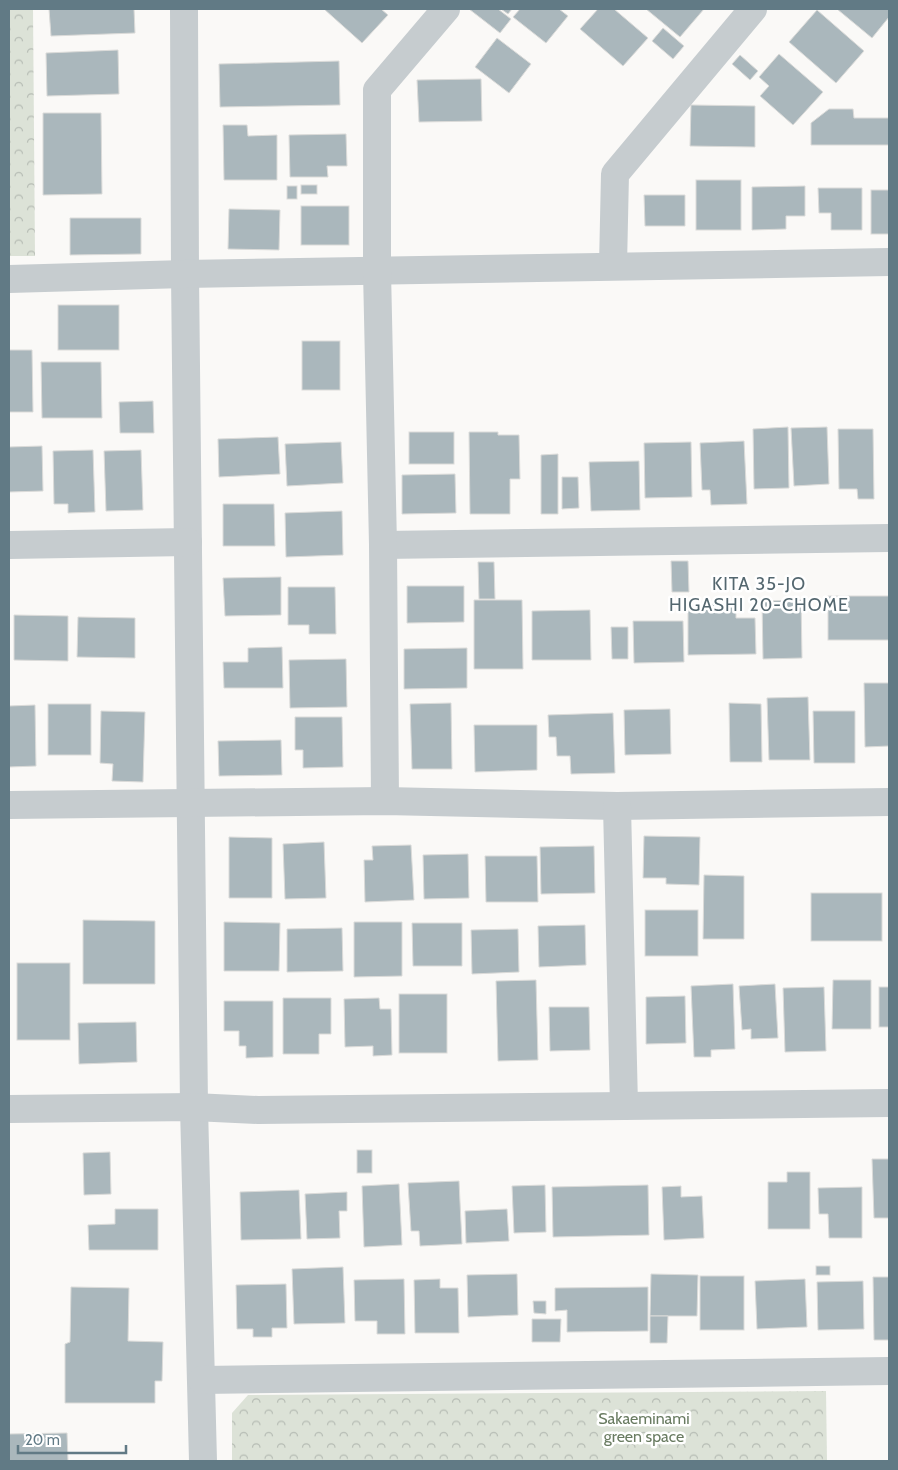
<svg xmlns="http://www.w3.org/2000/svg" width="898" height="1470" font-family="Cabin,sans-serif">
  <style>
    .forest { fill: url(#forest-crowns) }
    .building { fill: #aab7bc; stroke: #dbdbd9 }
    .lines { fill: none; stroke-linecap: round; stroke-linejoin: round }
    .minor { stroke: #c6cccf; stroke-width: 28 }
    .labels { text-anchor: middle; stroke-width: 5; stroke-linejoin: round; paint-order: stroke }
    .park-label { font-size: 16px; fill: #697b61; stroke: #fff }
    .neighbourhood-label { font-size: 18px; letter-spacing: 1px; fill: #54676f; stroke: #fff }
  </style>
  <defs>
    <pattern id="forest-crowns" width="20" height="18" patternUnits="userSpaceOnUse" patternTransform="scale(1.25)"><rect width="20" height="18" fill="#dce2d7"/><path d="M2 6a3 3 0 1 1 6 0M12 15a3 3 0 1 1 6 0" fill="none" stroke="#b6bcb4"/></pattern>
  </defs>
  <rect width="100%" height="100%" fill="#faf9f7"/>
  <!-- forest -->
  <g class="forest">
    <path d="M9,9H33L35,256H9Z"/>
    <path d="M826,1391L827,1461H232V1413L248,1395Z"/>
  </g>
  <!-- building -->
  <g class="building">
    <path d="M49,9H134L135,33L51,36Z"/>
    <path d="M324,9H381L388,15L362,43Z"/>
    <path d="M469,9H498L511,19L500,33Z"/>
    <path d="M501,9H512L508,14Z"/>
    <path d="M520,9H559L568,16L546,43L513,17Z"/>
    <path d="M598,9H614L648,38L623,66L580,29Z"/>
    <path d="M646,9H704L680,37Z"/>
    <path d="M837,9H889V17L872,38Z"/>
    <path d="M817,10L864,51L836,83L789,42Z"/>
    <path d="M663,28L684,46L673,59L652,41Z"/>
    <path d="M497,38L531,64L509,93L475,67Z"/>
    <path d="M118,50L119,94L47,96L46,53Z"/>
    <path d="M779,54L823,92L793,125L760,96L769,86L759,77Z"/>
    <path d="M740,55L758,71L750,80L732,64Z"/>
    <path d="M339,61L340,105L220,107L219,64Z"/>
    <path d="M481,79L482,121L419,122L417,80Z"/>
    <path d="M691,105L755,106V147L690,146Z"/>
    <path d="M829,109H853L854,118H889V145H811V123Z"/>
    <path d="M43,113H101L102,194L43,195Z"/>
    <path d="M223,125H247L248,136L277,135V180H224Z"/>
    <path d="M346,134L347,166H327L328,177H290L289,135Z"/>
    <rect x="696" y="180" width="45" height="50"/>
    <rect x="301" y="185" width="16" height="9"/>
    <rect x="287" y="186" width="10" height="13"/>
    <path d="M805,186V216H786V229L752,230V187Z"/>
    <path d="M818,188H862V230H831V213H819Z"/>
    <rect x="871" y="190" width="18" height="44"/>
    <path d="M644,195H685V226H645Z"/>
    <rect x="301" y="206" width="48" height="39"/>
    <path d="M229,209L280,210L279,250L228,249Z"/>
    <path d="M70,218H141V254L70,255Z"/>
    <rect x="58" y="305" width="61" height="45"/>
    <rect x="302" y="341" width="38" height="49"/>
    <path d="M9,350H32L33,412H9Z"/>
    <path d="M41,362H101L102,418H42Z"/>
    <path d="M153,401L154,433H120L119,402Z"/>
    <path d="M788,427L789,488L754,489L753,429Z"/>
    <path d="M827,427L829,484L794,486L791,428Z"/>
    <path d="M838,429H873L874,499H858L857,489H839Z"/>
    <rect x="409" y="432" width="45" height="32"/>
    <path d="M469,432H498V435H519L520,479H510V514H470Z"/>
    <path d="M278,437L280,474L219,477L218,439Z"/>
    <path d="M744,441L747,504L711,505L710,490H702L700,443Z"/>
    <path d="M341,442L343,483L287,486L285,444Z"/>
    <path d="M691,442L692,497L645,498L644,443Z"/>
    <path d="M42,446L43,491L9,492V447Z"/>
    <path d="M93,450L95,512L68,513V504H54L53,451Z"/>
    <path d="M141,450L143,510L106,511L104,451Z"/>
    <path d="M558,454V514H541V455Z"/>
    <path d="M639,461L640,510L591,511L589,462Z"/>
    <path d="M455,474L456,513L402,514V475Z"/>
    <path d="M562,477H578L579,508L562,509Z"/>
    <path d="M223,504H274L275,546H223Z"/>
    <path d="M342,511L343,555L286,557L285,513Z"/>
    <path d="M671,561H688L689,592H672Z"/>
    <path d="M478,562H494L495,599H479Z"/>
    <path d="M281,577V615L225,616L223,578Z"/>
    <path d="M407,586H464V622L407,623Z"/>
    <path d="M288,587H335L336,634H309V625H288Z"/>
    <rect x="828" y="596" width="61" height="44"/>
    <path d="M474,600H522L523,669H474Z"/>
    <path d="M801,600L802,658L763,659L762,601Z"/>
    <path d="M688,604H736V618H755L756,654L688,655Z"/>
    <path d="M590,610L591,660H532V611Z"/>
    <path d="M14,615L68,616V661L14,660Z"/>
    <path d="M78,617L135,618V658L77,657Z"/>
    <path d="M633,621H683L684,662L634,663Z"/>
    <path d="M611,627H628V659H612Z"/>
    <path d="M282,647L283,688H224L223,662H248V648Z"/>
    <path d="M467,648V688L404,689V649Z"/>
    <path d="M346,659L347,707L290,708L289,660Z"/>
    <path d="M864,683H889V746L865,747Z"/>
    <path d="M808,697L810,760H769L767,698Z"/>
    <path d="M451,703L452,769H412L410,704Z"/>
    <path d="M729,703L761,704L762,762H730Z"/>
    <rect x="48" y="704" width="43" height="51"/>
    <path d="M35,705L36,766L9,767V706Z"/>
    <path d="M670,709L671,754L625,755L624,710Z"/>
    <path d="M101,711L145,712L143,782L112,781L113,764L100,763Z"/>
    <path d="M813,711H855V763H814Z"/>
    <path d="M613,713L615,773L571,774L570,756H557L556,737H549L548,715Z"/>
    <path d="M295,717H342L343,767L303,768V750H295Z"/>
    <path d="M474,725H537V770L475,772Z"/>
    <path d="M281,740L282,775L219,776L218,741Z"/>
    <path d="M644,836L700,837L699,885L666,884V878H643Z"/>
    <path d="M229,837L272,838V898H229Z"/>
    <path d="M324,842L326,898L285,899L283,844Z"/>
    <path d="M411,845L414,900L365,902L364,860H373L372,846Z"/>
    <path d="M594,846L595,893L541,894L540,847Z"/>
    <path d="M468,854L469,898L424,899L423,855Z"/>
    <path d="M485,856H537L538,902H486Z"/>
    <path d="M704,875L744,876V939H703Z"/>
    <rect x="811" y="893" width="71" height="48"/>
    <rect x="645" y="910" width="53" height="46"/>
    <path d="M83,920L155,921V984H83Z"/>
    <path d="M224,922L280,923L279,971H224Z"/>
    <path d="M354,922H402V976L354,977Z"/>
    <path d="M412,923H462V966H413Z"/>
    <path d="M585,925L586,965L539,967L538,926Z"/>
    <path d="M342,928L343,971L287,972V929Z"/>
    <path d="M518,929L519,972L472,974L471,930Z"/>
    <rect x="17" y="963" width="53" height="77"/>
    <path d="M536,980L538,1060L498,1061L496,981Z"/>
    <path d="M833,980H871V1029H832Z"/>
    <path d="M733,984L735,1049L711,1050V1057H694L691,986Z"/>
    <path d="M775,984L778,1038L751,1039V1029L742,1030L739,986Z"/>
    <path d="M824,987L826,1051L785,1052L783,988Z"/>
    <rect x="879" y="987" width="10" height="40"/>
    <rect x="399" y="994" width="48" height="59"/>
    <path d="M685,996L686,1043L646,1044V997Z"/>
    <path d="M283,998H331V1034H319V1054H283Z"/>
    <path d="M379,998L380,1009H391L392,1055L373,1056V1046L345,1047L344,999Z"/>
    <path d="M224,1001H273V1057L246,1058V1046H239V1031H224Z"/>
    <path d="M549,1007H589L590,1050L550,1051Z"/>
    <path d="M136,1022L137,1062L79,1064L78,1023Z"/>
    <rect x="357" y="1150" width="15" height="23"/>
    <path d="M110,1152L111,1194L84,1195L83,1153Z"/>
    <path d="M872,1159H889V1218H874Z"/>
    <path d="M787,1172H810V1229H768V1182H787Z"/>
    <path d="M459,1181L462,1244L420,1246L419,1231H411L408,1183Z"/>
    <path d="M399,1184L402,1245L364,1247L362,1186Z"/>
    <path d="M545,1185L546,1232L514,1233L512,1186Z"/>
    <path d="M648,1185L649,1235L553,1237L552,1187Z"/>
    <path d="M681,1186V1197L702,1196L704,1238L664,1240L662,1187Z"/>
    <path d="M862,1187V1238H829L828,1214H819L818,1188Z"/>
    <path d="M299,1190L301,1239L241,1240L240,1192Z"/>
    <path d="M347,1192V1211H339L340,1238L307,1239L305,1194Z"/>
    <path d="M115,1209H158V1250H89L88,1225L115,1224Z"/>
    <path d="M507,1209L509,1241L466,1243L465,1211Z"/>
    <rect x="816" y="1266" width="14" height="9"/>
    <path d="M343,1267L345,1323L294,1324L292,1269Z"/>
    <path d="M517,1274L518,1315L468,1317L467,1275Z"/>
    <path d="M651,1274L698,1275L697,1316H650Z"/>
    <rect x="700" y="1276" width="44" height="54"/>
    <path d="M873,1277H889V1340H874Z"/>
    <path d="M404,1279L405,1334H377V1321H355L354,1280Z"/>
    <path d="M440,1279V1288H458L459,1333H415L414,1280Z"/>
    <path d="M805,1279L807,1327L757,1329L755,1281Z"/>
    <path d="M863,1281L864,1329L818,1330L817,1282Z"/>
    <path d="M286,1284L287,1328H272V1337H253V1329H237L236,1285Z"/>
    <path d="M71,1287L129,1288L128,1341L163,1342L162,1381H155V1403H65V1344L70,1342Z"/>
    <path d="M648,1287V1331L567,1332V1310L555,1311V1288Z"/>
    <path d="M533,1301H546V1314L534,1313Z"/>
    <path d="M650,1316H668L667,1343H650Z"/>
    <path d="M532,1319H561L560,1342H532Z"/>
    <path d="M67,1433L68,1461H9V1434Z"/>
  </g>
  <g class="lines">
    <!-- minor -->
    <g class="minor">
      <path d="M184,9L185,274L194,1107L203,1461"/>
      <path d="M613,266L615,174L753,9"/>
      <path d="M9,279L185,274L889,262"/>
      <path d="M9,545L188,542"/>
      <path d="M383,545L889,538"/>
      <path d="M385,801L383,545L377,271V90L446,9"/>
      <path d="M9,805L385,801L617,806L889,802"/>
      <path d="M617,806L624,1106"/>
      <path d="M9,1109L194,1107L258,1110L889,1103"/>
      <path d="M202,1380L889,1371"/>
    </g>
  </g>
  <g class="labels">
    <!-- park labels -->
    <g class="park-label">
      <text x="644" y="1424">Sakaeminami<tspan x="644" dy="18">green space</tspan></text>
    </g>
    <!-- neighbourhood labels -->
    <g class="neighbourhood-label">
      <text x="759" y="590">KITA 35-JO<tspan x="759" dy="21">HIGASHI 20-CHOME</tspan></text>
    </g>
  </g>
  <!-- border -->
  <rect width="898" height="1470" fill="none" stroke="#617a85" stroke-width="20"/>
  <!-- scale -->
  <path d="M18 1445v8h108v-8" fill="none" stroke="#617a85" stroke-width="2.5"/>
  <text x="25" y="1445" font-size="15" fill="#617a85" stroke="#ffffff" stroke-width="4" paint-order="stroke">20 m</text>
</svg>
